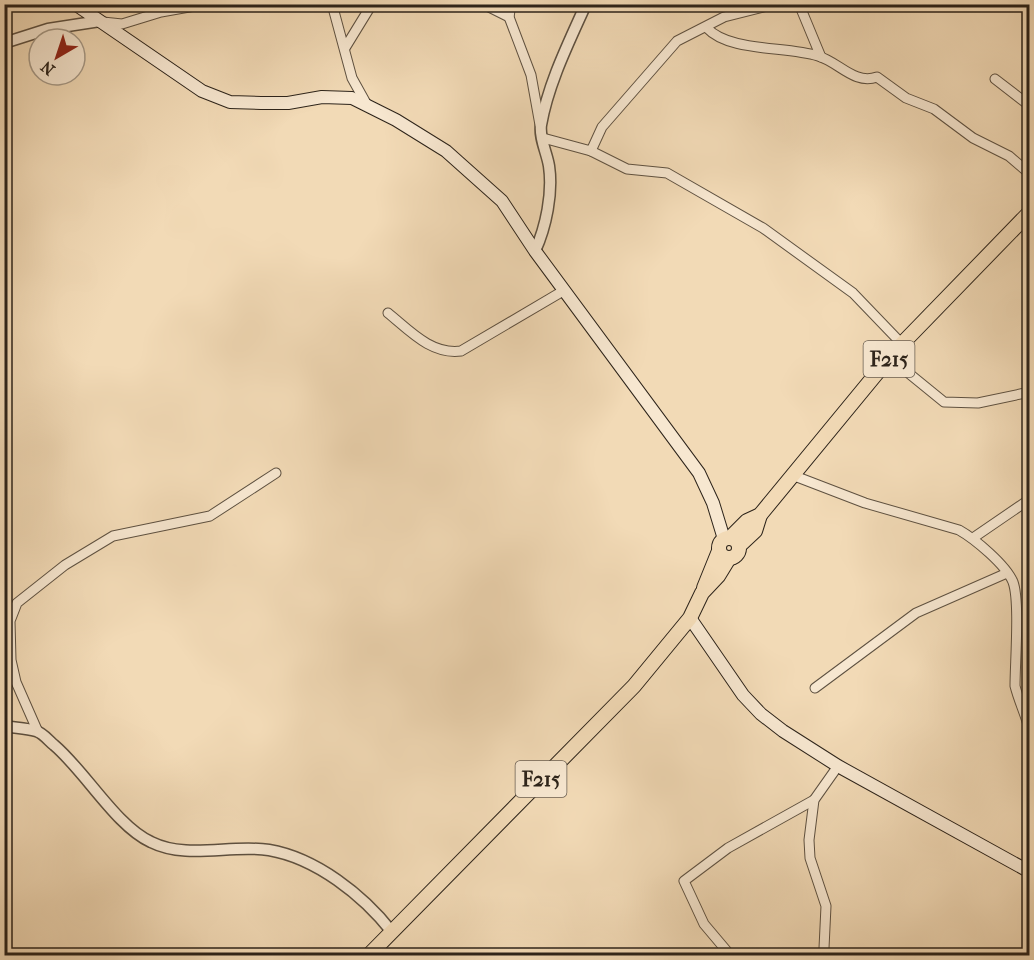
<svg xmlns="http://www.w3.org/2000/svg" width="1034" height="960" font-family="'IM FELL French Canon',serif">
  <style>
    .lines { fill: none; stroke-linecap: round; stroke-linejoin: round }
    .minor-casing { stroke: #5e5141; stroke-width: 11 }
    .tertiary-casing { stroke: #5e5141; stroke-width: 13 }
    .secondary-casing { stroke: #2c231a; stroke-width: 14 }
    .primary-casing { stroke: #2c231a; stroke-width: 16 }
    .minor { stroke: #f7e7d0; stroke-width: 9 }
    .tertiary { stroke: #f7e7d0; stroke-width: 10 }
    .secondary { stroke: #f7e7d0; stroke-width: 12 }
    .primary { stroke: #f2dab6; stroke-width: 14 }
    .labels { text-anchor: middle; stroke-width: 4.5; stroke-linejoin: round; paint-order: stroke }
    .shield { fill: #f7e7d0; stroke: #695e51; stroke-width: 1.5 }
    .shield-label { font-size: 21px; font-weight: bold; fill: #2c231a }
  </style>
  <rect width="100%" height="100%" fill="#f2dab6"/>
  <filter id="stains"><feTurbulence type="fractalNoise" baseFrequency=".00333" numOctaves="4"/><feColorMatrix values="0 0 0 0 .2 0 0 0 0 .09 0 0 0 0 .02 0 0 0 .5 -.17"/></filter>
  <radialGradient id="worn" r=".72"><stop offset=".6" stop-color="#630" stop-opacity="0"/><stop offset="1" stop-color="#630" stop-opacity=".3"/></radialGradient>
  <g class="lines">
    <defs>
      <g id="minor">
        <path d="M332,4L352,78L367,105"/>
        <path d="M483,4L509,17"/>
        <path d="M511,4L509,17L531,75L540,125"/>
        <path d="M799,4L821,57"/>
        <path d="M103,22L122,24L161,12L206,4"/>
        <path d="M707,28C729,52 786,46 818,56C839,62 854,85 877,77L906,98L934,109L973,138L1009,156L1030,174"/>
        <path d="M345,48L372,4"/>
        <path d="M995,79L1030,106"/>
        <path d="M543,138L591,151L602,127L677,41L724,17L775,4"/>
        <path d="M591,151L627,169L667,173L763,228L853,293L902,344"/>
        <path d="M388,313C409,330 431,355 461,351L563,291"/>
        <path d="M890,358L944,402L978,403L1030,392"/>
        <path d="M792,475L865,503L959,530C975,539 1006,565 1013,582C1020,601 1015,663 1015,686C1019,702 1026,715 1030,732"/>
        <path d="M973,538L1030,499"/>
        <path d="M815,688L916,613L1007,573"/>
        <path d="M38,732L16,682L11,660L10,621L17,603L65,565L113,536L210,516L276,473"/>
        <path d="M731,956L704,924L684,881L728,848L814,800"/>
        <path d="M826,956L824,948L826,906L810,858L809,840L814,800L838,766"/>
      </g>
      <g id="tertiary">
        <path d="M4,43L48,29L100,21"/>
        <path d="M535,251C546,227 553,193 549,166C547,153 539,138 541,125C548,84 569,42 586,4"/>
        <path d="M4,726C15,728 26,728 36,731C43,733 49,741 54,745C85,771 116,826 151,842C187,860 231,844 269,850C316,858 363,895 392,932"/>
      </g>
      <g id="secondary">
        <path d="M75,4L202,91L230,102L261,103H288L322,97L352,98L396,120L446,151L502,201L535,251L699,473L713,503L724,539"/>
        <path d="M690,618L743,695L761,714L783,731L838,766L1030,872"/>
      </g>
      <g id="primary">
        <circle cx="729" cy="548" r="10"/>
        <path d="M730,538L747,521L760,515L895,351L1030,212"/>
        <path d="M739,546L755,531L760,515"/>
        <path d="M704,588L719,551"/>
        <path d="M368,956L634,686L690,618L702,593L718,576L729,558"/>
      </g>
    </defs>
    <!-- minor casing -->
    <use href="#minor" class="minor-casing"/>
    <!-- tertiary casing -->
    <use href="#tertiary" class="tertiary-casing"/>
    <!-- secondary casing -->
    <use href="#secondary" class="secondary-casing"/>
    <!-- primary casing -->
    <use href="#primary" class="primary-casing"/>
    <!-- minor -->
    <use href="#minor" class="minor"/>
    <!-- tertiary -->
    <use href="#tertiary" class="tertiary"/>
    <!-- secondary -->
    <use href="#secondary" class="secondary"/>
    <!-- primary -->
    <use href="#primary" class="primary"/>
  </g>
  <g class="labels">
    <!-- shield labels -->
    <g class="shield">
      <rect x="863.5" y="341" width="51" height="36" rx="4.5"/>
      <rect x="515.5" y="761" width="51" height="36" rx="4.5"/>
    </g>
    <g class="shield-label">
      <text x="889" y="366">F215</text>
      <text x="541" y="786">F215</text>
    </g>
  </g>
  <!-- margin -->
  <rect width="1034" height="960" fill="none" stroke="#f2dab6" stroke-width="24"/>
  <rect x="6" y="6" width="1022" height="948" fill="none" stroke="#2c231a" stroke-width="3"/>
  <rect x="12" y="12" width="1010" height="936" fill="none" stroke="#2c231a" stroke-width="1.5"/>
  <!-- north arrow -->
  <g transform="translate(57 57) rotate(219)"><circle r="28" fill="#f7e7d0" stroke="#a69987" stroke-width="1.5"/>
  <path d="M0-4.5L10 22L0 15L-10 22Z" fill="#8f2418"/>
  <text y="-9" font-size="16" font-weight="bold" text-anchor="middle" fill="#2c231a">N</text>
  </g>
  <rect width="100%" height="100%" filter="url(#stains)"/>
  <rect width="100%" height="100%" fill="url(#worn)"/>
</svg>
